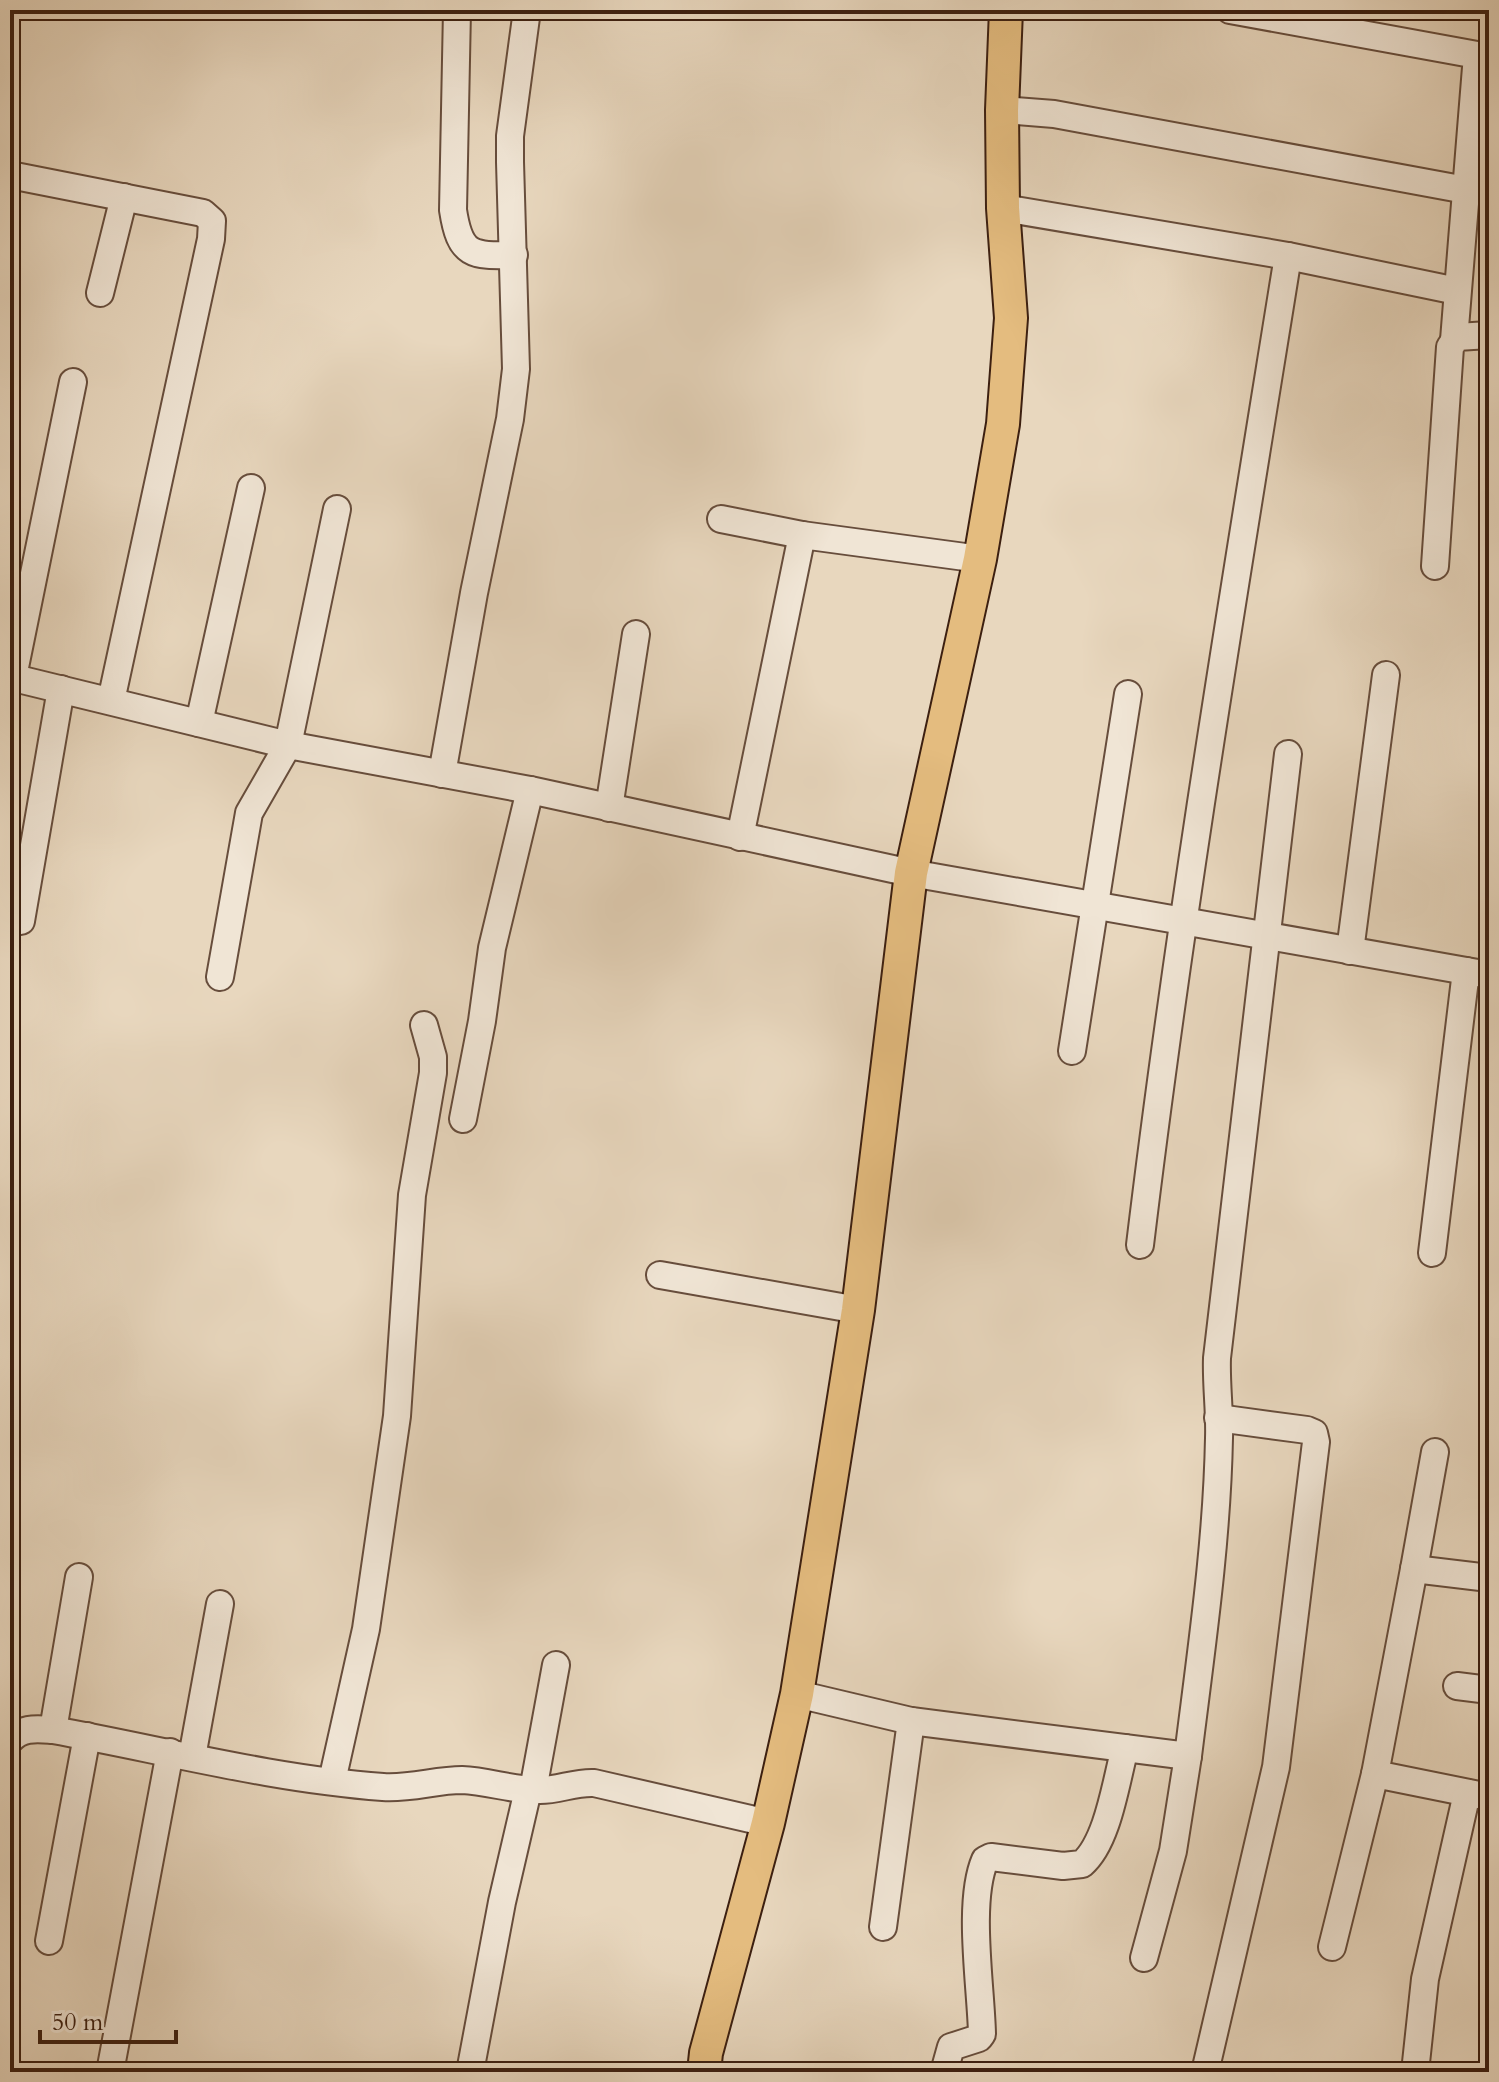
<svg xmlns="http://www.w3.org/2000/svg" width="1499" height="2082" font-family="Cardo,serif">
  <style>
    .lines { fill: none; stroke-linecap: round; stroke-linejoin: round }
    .minor-casing { stroke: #674d3c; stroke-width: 30 }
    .major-casing { stroke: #3c1f10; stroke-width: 36 }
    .minor { stroke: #f0e5d5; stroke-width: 26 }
    .major { stroke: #e4bc7f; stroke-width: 32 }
  </style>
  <rect width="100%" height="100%" fill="#e8d7be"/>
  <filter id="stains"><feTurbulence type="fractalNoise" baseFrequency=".0025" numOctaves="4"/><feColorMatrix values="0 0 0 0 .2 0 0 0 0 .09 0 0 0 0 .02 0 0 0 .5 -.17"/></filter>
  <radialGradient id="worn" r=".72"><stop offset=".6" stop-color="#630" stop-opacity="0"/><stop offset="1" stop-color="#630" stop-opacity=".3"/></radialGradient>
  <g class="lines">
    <defs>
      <g id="minor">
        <path d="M457,10L453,210C460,256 472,256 514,255"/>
        <path d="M1230,10L1477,55L1454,340"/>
        <path d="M1002,110L1054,114L1466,190"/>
        <path d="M10,175L203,213L212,221L211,239L111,701"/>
        <path d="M1003,208L1288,256L1457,291"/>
        <path d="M100,293L124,197"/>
        <path d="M721,519L802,535L980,559"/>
        <path d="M1435,566L1450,347L1457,337L1489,335"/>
        <path d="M10,677L288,745L530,790L911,873L1489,975"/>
        <path d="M13,677L73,382"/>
        <path d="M199,723L251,488"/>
        <path d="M442,774L474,593L510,419L516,369L510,162V136L527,10"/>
        <path d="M609,808L636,634"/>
        <path d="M740,837L802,535"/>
        <path d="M21,921L61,689"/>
        <path d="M1350,951L1386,675"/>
        <path d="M220,977L249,813L288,745L337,509"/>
        <path d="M1072,1051L1128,694"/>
        <path d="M463,1119L482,1021L492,948L530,790"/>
        <path d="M1140,1245C1180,914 1235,585 1288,256"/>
        <path d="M1432,1253L1466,971"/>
        <path d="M660,1275L858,1310"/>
        <path d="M1414,1569L1435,1452"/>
        <path d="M1489,1578L1414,1569L1375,1774L1489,1797"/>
        <path d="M1457,1686L1489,1690"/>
        <path d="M797,1694L911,1721L1188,1756C1201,1651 1217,1544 1219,1438C1220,1411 1216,1385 1217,1358L1288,754"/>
        <path d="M53,1730L79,1577"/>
        <path d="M10,1740C22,1727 36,1729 53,1730C163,1750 272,1779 383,1787C410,1789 436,1780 462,1780C489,1781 515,1791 540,1790C559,1790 575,1782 594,1783L768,1823"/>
        <path d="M192,1757L220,1604"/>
        <path d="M332,1781L366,1629L397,1416L412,1195L433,1073V1057L424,1025"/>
        <path d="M533,1790L556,1665"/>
        <path d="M883,1927L911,1721"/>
        <path d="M49,1941L87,1736"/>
        <path d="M1332,1947L1375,1774"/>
        <path d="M1144,1958L1173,1851L1188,1756"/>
        <path d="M110,2072L170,1752"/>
        <path d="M470,2072L502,1902L528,1790"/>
        <path d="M944,2072L951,2047L979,2038L982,2034C981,1987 967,1902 985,1860L991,1857L1063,1866L1082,1864C1108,1842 1116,1781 1125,1748"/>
        <path d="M1205,2072L1276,1767L1316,1442L1314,1433L1307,1430L1218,1418"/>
        <path d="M1415,2072L1425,1979L1467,1793"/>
      </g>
      <path id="major" d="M704,2072L706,2053L768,1823L797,1694L858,1310L911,873L980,559L1003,424L1011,318L1003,208L1002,110L1006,10"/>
    </defs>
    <!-- minor casing -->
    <use href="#minor" class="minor-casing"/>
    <!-- major casing -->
    <use href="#major" class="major-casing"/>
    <!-- minor -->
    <use href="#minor" class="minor"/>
    <!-- major -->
    <use href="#major" class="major"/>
  </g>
  <!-- margin -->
  <rect width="1499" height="2082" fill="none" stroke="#e8d7be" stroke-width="40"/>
  <rect x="12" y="12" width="1475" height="2058" fill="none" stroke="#3c1f10" stroke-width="4"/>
  <rect x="20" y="20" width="1459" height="2042" fill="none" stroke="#3c1f10" stroke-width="2"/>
  <!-- scale -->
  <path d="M40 2030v12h136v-12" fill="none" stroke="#3c1f10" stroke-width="4"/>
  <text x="52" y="2030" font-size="24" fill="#3c1f10" stroke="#f0e5d5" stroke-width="6" paint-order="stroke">50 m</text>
  <rect width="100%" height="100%" filter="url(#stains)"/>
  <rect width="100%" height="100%" fill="url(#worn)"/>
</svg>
